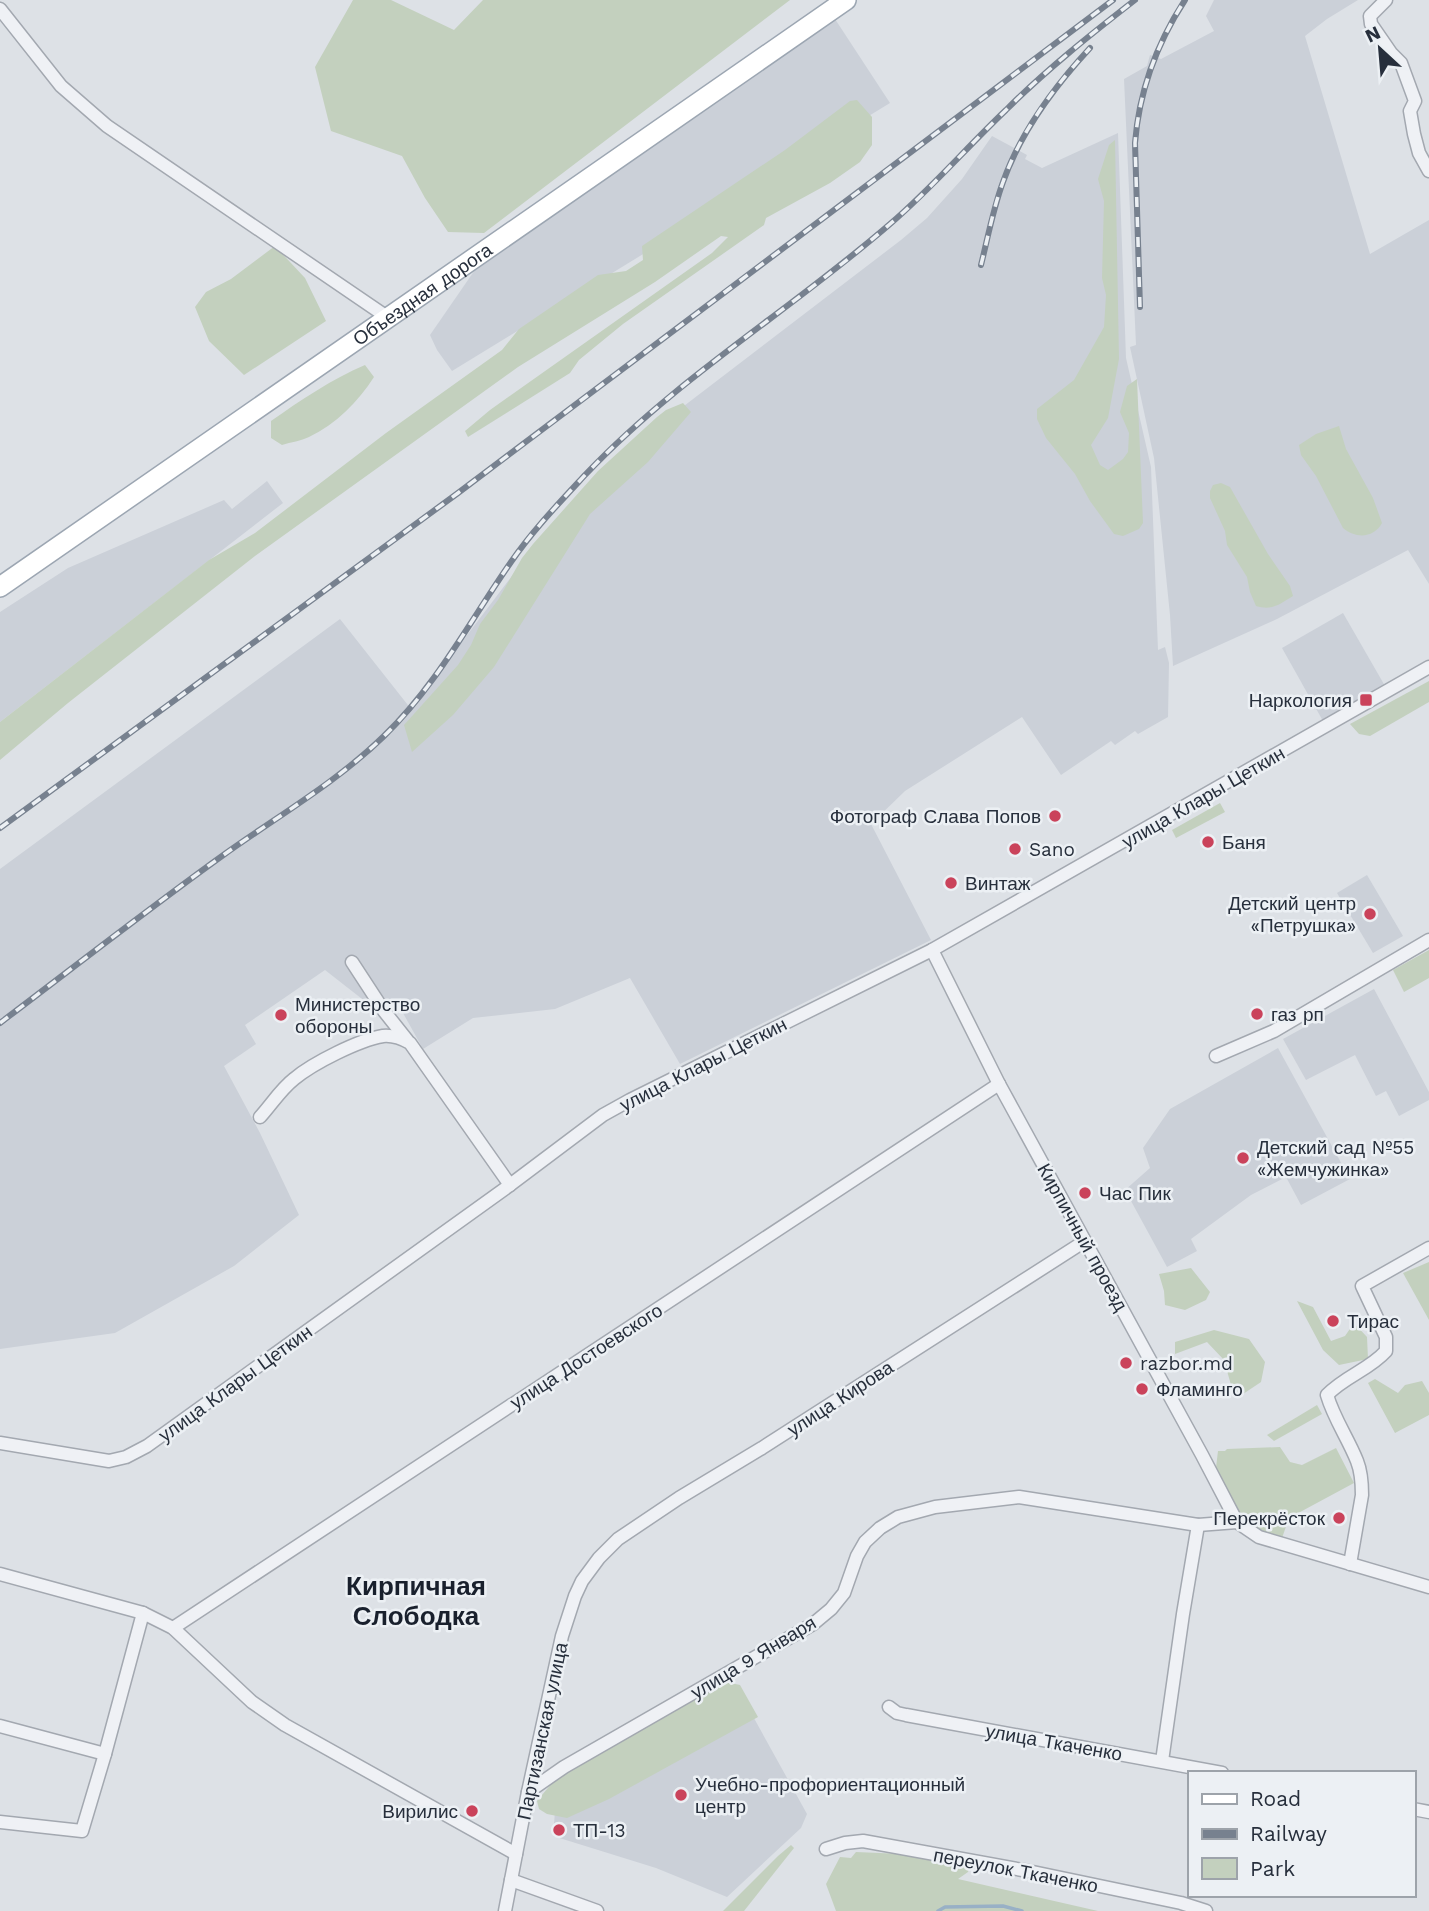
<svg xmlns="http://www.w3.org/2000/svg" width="1429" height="1911" font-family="'Work Sans',sans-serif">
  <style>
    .built { fill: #cbd0d8 }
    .green { fill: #c3d0be }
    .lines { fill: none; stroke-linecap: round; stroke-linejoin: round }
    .stream { stroke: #98b0c6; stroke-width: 3.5 }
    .street-casing { stroke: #a3a8b0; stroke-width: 15 }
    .primary-casing { stroke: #9ca6b2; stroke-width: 22 }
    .street { stroke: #eff1f5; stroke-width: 12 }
    .primary { stroke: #fff; stroke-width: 19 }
    .rail-casing { stroke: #77818f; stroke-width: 6 }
    .rail { stroke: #ecf0f4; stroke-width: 3.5; stroke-dasharray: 10; stroke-linecap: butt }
    .poi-dot { fill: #ca435b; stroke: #ecf0f4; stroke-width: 2.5 }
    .labels { text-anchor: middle; stroke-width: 5; stroke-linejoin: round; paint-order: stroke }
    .street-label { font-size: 19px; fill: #272f3c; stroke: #ecf0f4 }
    .poi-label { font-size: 19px; fill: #272f3c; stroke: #ecf0f4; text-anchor: start }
    .district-label { font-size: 26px; font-weight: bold; fill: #19202d; stroke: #ecf0f4 }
  </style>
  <rect width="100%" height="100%" fill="#dde1e6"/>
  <!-- built -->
  <g class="built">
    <path d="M1214,0H1358L1327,19L1305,36L1370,254L1429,220V584L1408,550L1277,619L1173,666L1170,615L1154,458L1130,347L1136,345L1124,79L1147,66L1150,55L1161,59L1214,31L1206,16Z"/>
    <path d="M835,19L890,103L452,371L437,350L430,335L479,264Z"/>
    <path d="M1118,133L1126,358L1151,467L1158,650L1165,647L1169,663L1168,717L1138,734L1135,731L1115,745L1111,741L1061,775L1022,717L905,791L871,824L931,940L680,1064L630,978L555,1009L473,1018L423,1049L398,1004L380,1013L325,970L245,1025L256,1044L224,1066L260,1133L299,1215L234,1266L115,1333L0,1349V869L340,619L411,709L518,568L680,409L901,240L927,218L962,179L992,136L1027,155L1025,159L1042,168Z"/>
    <path d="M267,481L283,503L0,722V612L68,568L224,500L232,509Z"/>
    <path d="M1343,613L1385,686L1323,721L1282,648Z"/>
    <path d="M1367,875L1403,936L1373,953L1337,893Z"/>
    <path d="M1374,989L1429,1092V1100L1399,1116L1386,1091L1376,1096L1355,1055L1306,1080L1283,1039Z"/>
    <path d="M1278,1048L1350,1179L1301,1205L1286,1177L1251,1195L1191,1239L1197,1251L1167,1267L1125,1190L1150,1168L1143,1148L1170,1109Z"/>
    <path d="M740,1693L807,1814L801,1828L727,1897L656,1868L553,1836L556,1799Z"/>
  </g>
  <!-- green -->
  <g class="green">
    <path d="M353,0H391L454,30L483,0H790L484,233L448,232L425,198L402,156L331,131L315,67Z"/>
    <path d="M857,100L872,117V145L860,162L830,183L766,218L764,225L623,324L579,360L570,373L468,437L465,431L490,410L712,253L728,237L721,236L655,282L518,367L255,556L68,703L0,760V722L209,560L255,533L386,433L502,350L519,329L598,275L626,271L643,260L642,246L785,150L850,101Z"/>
    <path d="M1115,140L1119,359L1108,418L1091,445L1100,465L1108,470L1123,459L1128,452L1129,433L1120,412L1127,386L1137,379L1143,523L1139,529L1123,536L1114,534L1090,501L1075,474L1046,438L1037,419V409L1074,380L1104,327L1106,295L1102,278L1104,201L1098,179L1109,145Z"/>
    <path d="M275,246L305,278L326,321L244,375L209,341L195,307L206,292L231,279Z"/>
    <path d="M365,365L374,377C358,402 336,424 309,437C301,441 291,442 282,445L271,438V421C301,400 332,379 365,365Z"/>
    <path d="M683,403L691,412L648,462L590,514L494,667L453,715L412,752L404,725L458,665L471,645L480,624L498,600L522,558L533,544L598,471L657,417L666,410Z"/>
    <path d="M1339,426L1346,449L1373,498L1382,523C1374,538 1356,539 1343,528L1316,476L1301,455L1299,445L1316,434Z"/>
    <path d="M1221,483L1230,487L1268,554L1290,586L1293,596C1280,604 1272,611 1256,606L1250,592L1247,577L1227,545L1225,531L1210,498V491L1213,485Z"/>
    <path d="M1429,681V702L1370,736L1359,734L1350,724Z"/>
    <path d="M1220,803L1225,812L1176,838L1172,830Z"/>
    <path d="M1429,950V978L1404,992L1393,970Z"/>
    <path d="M1429,1262V1320L1403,1273Z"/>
    <path d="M1191,1268L1210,1292L1206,1300L1185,1310L1165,1305L1164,1291L1159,1274Z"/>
    <path d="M1297,1301L1313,1307L1331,1341L1345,1336L1354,1323L1367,1337L1368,1359L1339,1365L1323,1350Z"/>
    <path d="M1214,1330L1249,1339L1265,1362L1261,1382L1240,1396L1231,1385L1224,1360L1207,1342L1175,1354V1342Z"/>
    <path d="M1375,1379L1398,1393L1405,1385L1422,1381L1429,1393V1415L1395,1433L1368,1383Z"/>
    <path d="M1317,1405L1322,1414L1274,1441L1267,1435Z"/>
    <path d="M1280,1447L1290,1462L1302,1465L1336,1448L1354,1483L1289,1518L1282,1538L1261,1530L1240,1518L1215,1476L1218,1451H1225L1227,1449Z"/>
    <path d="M722,1681L740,1685L758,1717L609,1799L567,1818L547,1814L539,1809L537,1801L552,1783L570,1768Z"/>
    <path d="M791,1845L794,1848L744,1911H723L778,1856Z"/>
    <path d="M856,1852L903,1854L958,1865L971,1864L968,1872L958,1879L1098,1911H836L826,1884L840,1857L851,1858Z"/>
  </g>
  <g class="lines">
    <!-- stream -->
    <path class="stream" d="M938,1911L945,1907L1003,1906L1022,1911"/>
    <defs>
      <g id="street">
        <path d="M1386,0L1370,16L1371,24L1391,53L1401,63L1415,101L1410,111L1414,134L1419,153L1429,171"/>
        <path d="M0,9L61,86L107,126L387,317"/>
        <path d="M932,950L999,1084L1202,1455L1237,1522"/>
        <path d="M352,962L384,1011L407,1040"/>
        <path d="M1216,1056L1274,1031L1429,940"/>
        <path d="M260,1117C271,1105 281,1089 294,1079C313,1063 359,1040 383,1036C393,1035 401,1038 410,1043L510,1185"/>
        <path d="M0,1443L109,1461L126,1457L147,1446L510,1185L603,1115L630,1100L932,950L1429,667"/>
        <path d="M1350,1564L1362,1495C1362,1484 1361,1471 1357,1461C1348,1438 1334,1419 1327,1395C1345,1376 1369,1370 1386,1351V1337L1362,1286L1429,1248"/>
        <path d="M0,1574L143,1613L173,1628L252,1702L285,1725L516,1854"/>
        <path d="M173,1628L999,1084"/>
        <path d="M889,1707L897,1713L906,1715L1222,1773"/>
        <path d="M0,1726L105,1754"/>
        <path d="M1162,1761L1183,1614L1198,1525"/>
        <path d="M528,1792L564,1767L813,1624L831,1609L844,1593L857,1556L865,1542L880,1528L898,1517L935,1507L1019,1497L1198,1525L1237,1522L1259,1537L1429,1587"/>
        <path d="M1413,1809L1429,1812"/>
        <path d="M0,1822L82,1831L105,1754L143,1613"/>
        <path d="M826,1849L845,1843L863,1841L1028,1871L1181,1903L1206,1911"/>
        <path d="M511,1880L597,1911"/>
        <path d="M505,1911L528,1792L562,1636L575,1596L582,1581L599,1558L618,1539L679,1498L762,1448L1085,1241"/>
      </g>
      <g id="primary">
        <path id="s1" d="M0,587L846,0"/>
      </g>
    </defs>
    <!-- street casing -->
    <use href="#street" class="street-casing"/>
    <!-- primary casing -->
    <use href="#primary" class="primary-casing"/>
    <!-- street -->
    <use href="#street" class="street"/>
    <!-- primary -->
    <use href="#primary" class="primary"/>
    <defs>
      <g id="rail">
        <path d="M981,265C988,237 993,209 1003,182C1021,131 1054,87 1090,48"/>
        <path d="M1140,307L1135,143C1139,92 1157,43 1185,0"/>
        <path d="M0,828L458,493L1113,0"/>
        <path d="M0,1023C74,967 147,910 222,856C276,817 336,783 384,736C436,686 470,621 511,562C533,530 560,502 586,474C677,378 791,310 890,224C931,189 967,147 1006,110C1046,70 1090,35 1135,0"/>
      </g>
    </defs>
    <!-- rail casing -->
    <use href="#rail" class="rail-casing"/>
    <!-- rail -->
    <use href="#rail" class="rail"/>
  </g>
  <!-- markers -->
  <g class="poi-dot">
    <rect x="1359" y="693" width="14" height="14" rx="3.5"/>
    <circle cx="1055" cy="816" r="7"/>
    <circle cx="1208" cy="842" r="7"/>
    <circle cx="1015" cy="849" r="7"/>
    <circle cx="951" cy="883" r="7"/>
    <circle cx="1370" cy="914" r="7"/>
    <circle cx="1257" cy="1014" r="7"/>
    <circle cx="281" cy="1015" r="7"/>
    <circle cx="1243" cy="1158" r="7"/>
    <circle cx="1085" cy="1193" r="7"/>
    <circle cx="1333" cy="1321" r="7"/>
    <circle cx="1126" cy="1363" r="7"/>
    <circle cx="1142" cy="1389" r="7"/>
    <circle cx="1339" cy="1518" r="7"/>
    <circle cx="681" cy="1795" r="7"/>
    <circle cx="472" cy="1811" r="7"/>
    <circle cx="559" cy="1830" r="7"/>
  </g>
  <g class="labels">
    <!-- street labels -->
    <g class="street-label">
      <text dy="7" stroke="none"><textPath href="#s1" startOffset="514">Объездная дорога</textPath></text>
      <text transform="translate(1203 797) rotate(-30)" y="7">улица Клары Цеткин</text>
      <text transform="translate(703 1064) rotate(-27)" y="7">улица Клары Цеткин</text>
      <text transform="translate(1083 1237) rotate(61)" y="7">Кирпичный проезд</text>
      <text transform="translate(586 1356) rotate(-33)" y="7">улица Достоевского</text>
      <text transform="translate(235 1383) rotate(-36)" y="7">улица Клары Цеткин</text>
      <text transform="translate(840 1398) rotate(-33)" y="7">улица Кирова</text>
      <text transform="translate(753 1657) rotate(-31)" y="7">улица 9 Января</text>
      <text transform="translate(542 1731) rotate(-78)" y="7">Партизанская улица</text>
      <text transform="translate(1054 1742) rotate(10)" y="7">улица Ткаченко</text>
      <text transform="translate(1016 1870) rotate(11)" y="7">переулок Ткаченко</text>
    </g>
    <!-- poi labels -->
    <g class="poi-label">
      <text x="1352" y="707" text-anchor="end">Наркология</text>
      <text x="1041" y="823" text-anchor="end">Фотограф Слава Попов</text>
      <text x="1222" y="849">Баня</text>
      <text x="1029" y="856">Sano</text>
      <text x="965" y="890">Винтаж</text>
      <text x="1356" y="910" text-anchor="end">Детский центр<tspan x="1356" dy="22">«Петрушка»</tspan></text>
      <text x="295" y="1011">Министерство<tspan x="295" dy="22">обороны</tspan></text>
      <text x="1271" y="1021">газ рп</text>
      <text x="1257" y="1154">Детский сад №55<tspan x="1257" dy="22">«Жемчужинка»</tspan></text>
      <text x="1099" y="1200">Час Пик</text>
      <text x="1347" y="1328">Тирас</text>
      <text x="1140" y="1370">razbor.md</text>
      <text x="1156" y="1396">Фламинго</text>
      <text x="1325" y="1525" text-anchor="end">Перекрёсток</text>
      <text x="695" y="1791">Учебно-профориентационный<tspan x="695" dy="22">центр</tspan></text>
      <text x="458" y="1818" text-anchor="end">Вирилис</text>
      <text x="573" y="1837">ТП-13</text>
    </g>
    <!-- district labels -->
    <g class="district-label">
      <text x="416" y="1595">Кирпичная<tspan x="416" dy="30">Слободка</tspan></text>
    </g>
  </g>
  <!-- legend -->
  <rect x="1188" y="1771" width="228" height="126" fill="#ecf0f4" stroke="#9da3aa" stroke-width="2"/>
  <rect x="1202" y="1794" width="35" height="10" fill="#ffffff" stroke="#9da3aa" stroke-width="2"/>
  <text x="1250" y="1806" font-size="21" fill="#272f3c">Road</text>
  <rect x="1202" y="1829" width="35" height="10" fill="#77818f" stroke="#9da3aa" stroke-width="2"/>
  <text x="1250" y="1841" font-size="21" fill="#272f3c">Railway</text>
  <rect x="1202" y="1858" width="35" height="21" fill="#c3d0be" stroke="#9da3aa" stroke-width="2"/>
  <text x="1250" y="1876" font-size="21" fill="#272f3c">Park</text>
  <!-- north arrow -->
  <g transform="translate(1380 49) rotate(334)" stroke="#ecf0f4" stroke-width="5" paint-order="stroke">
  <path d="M0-5L12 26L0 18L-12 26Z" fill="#272f3c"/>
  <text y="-10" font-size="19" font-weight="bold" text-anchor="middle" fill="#272f3c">N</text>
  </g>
</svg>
